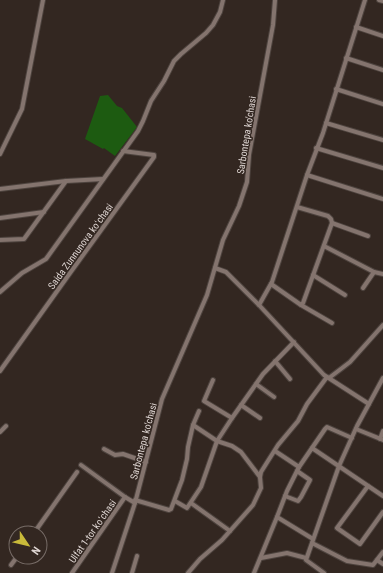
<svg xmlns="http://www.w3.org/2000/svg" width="383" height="573" font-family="'Roboto Condensed',sans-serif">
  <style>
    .green { fill: #1d5b11 }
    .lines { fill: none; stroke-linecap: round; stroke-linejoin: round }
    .minor-casing { stroke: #4d433e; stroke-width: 6 }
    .minor { stroke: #84746e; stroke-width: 4 }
    .labels { text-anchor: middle; stroke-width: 3; stroke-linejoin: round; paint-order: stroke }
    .street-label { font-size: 10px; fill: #ddd4d1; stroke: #332721 }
  </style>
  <rect width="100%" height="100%" fill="#332721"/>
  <!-- green -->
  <path class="green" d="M108,95L117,106L122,108L137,127L115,156L104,148L103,149L85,139L100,96Z"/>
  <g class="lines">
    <defs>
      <g id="minor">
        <path d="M379,0L383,1"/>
        <path d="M356,27L383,36"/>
        <path d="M346,58L383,70"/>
        <path d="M336,89L383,104"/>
        <path d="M326,123L383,140"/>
        <path d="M316,148L383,168"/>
        <path d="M0,154L22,109L43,0"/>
        <path d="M307,175L383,199"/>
        <path d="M0,189L66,181L103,179"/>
        <path d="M0,218L44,212"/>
        <path d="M332,223L368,236"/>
        <path d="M0,240L24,239L66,181"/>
        <path d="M324,246L374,272L383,274"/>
        <path d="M215,268L226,272L259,305L324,375L369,404"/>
        <path d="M313,275L345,295"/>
        <path d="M271,284L301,305L303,303L332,223L331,219L328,216L297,207"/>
        <path d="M363,288L374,272"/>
        <path d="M0,292L22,273L46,259L138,131L143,121L151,101L164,81L174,61L181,54L206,33L213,25L220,12L223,0"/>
        <path d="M259,305L272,282L307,175L323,133L365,0"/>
        <path d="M301,305L332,323"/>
        <path d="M275,361L290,379"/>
        <path d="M0,371L70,273L154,157V155L123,151"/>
        <path d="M329,378L350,362L383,325"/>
        <path d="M213,380L204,401L232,418"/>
        <path d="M256,384L274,397"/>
        <path d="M241,405L260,418"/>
        <path d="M193,425L217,441L232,446L241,452L260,477"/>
        <path d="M356,429L383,440"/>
        <path d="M0,432L6,426"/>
        <path d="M380,439L383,431"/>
        <path d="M312,448L325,429L327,427L352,438"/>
        <path d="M104,449L115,455L123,454L146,462"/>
        <path d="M275,451L299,467L312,448L383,496"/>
        <path d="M81,465L125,497L135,503"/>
        <path d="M299,467L287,491L277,517L313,539"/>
        <path d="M368,486L337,528L360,544L383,512"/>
        <path d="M285,496L298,501L301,497L310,480L297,471"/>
        <path d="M135,500L169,510L171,509L182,480L187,459L188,447L193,425L199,411"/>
        <path d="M175,501L187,508L201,487L217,441L232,418L263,374L294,342"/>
        <path d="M191,503L230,531"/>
        <path d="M34,533L77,472"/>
        <path d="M312,543L347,561L373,565L383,552"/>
        <path d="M261,558L287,553L306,558"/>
        <path d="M377,560L383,564"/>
        <path d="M11,565L17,557"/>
        <path d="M72,573L125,497"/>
        <path d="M112,573L135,503L162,399L207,295L223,240L239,206L247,182L249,155L273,25L275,0"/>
        <path d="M132,573L137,556"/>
        <path d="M188,573L200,559L222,540L253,505L261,488L260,477L261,472L278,445L298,421L307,404L327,377"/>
        <path d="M254,573L277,517"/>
        <path d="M324,573L306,560L339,466L357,426L383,378"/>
      </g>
    </defs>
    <!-- minor casing -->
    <use href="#minor" class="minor-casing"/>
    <!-- minor -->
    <use href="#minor" class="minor"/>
  </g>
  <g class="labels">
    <!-- street labels -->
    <g class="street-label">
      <text transform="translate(246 135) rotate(-81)" y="4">Sarbontepa ko'chasi</text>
      <text transform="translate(80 246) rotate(-54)" y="4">Saida Zunnunova koʻchasi</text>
      <text transform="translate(143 441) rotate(-75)" y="4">Sarbontepa ko'chasi</text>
      <text transform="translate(92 531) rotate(-55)" y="4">Ulfat 1-tor koʻchasi</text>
    </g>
  </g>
  <!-- north arrow -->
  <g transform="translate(28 545) rotate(125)"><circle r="19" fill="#332721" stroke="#776c67"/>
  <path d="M0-3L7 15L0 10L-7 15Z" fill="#c9ba3a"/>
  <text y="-6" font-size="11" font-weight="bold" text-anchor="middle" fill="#ddd4d1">N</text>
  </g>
</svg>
